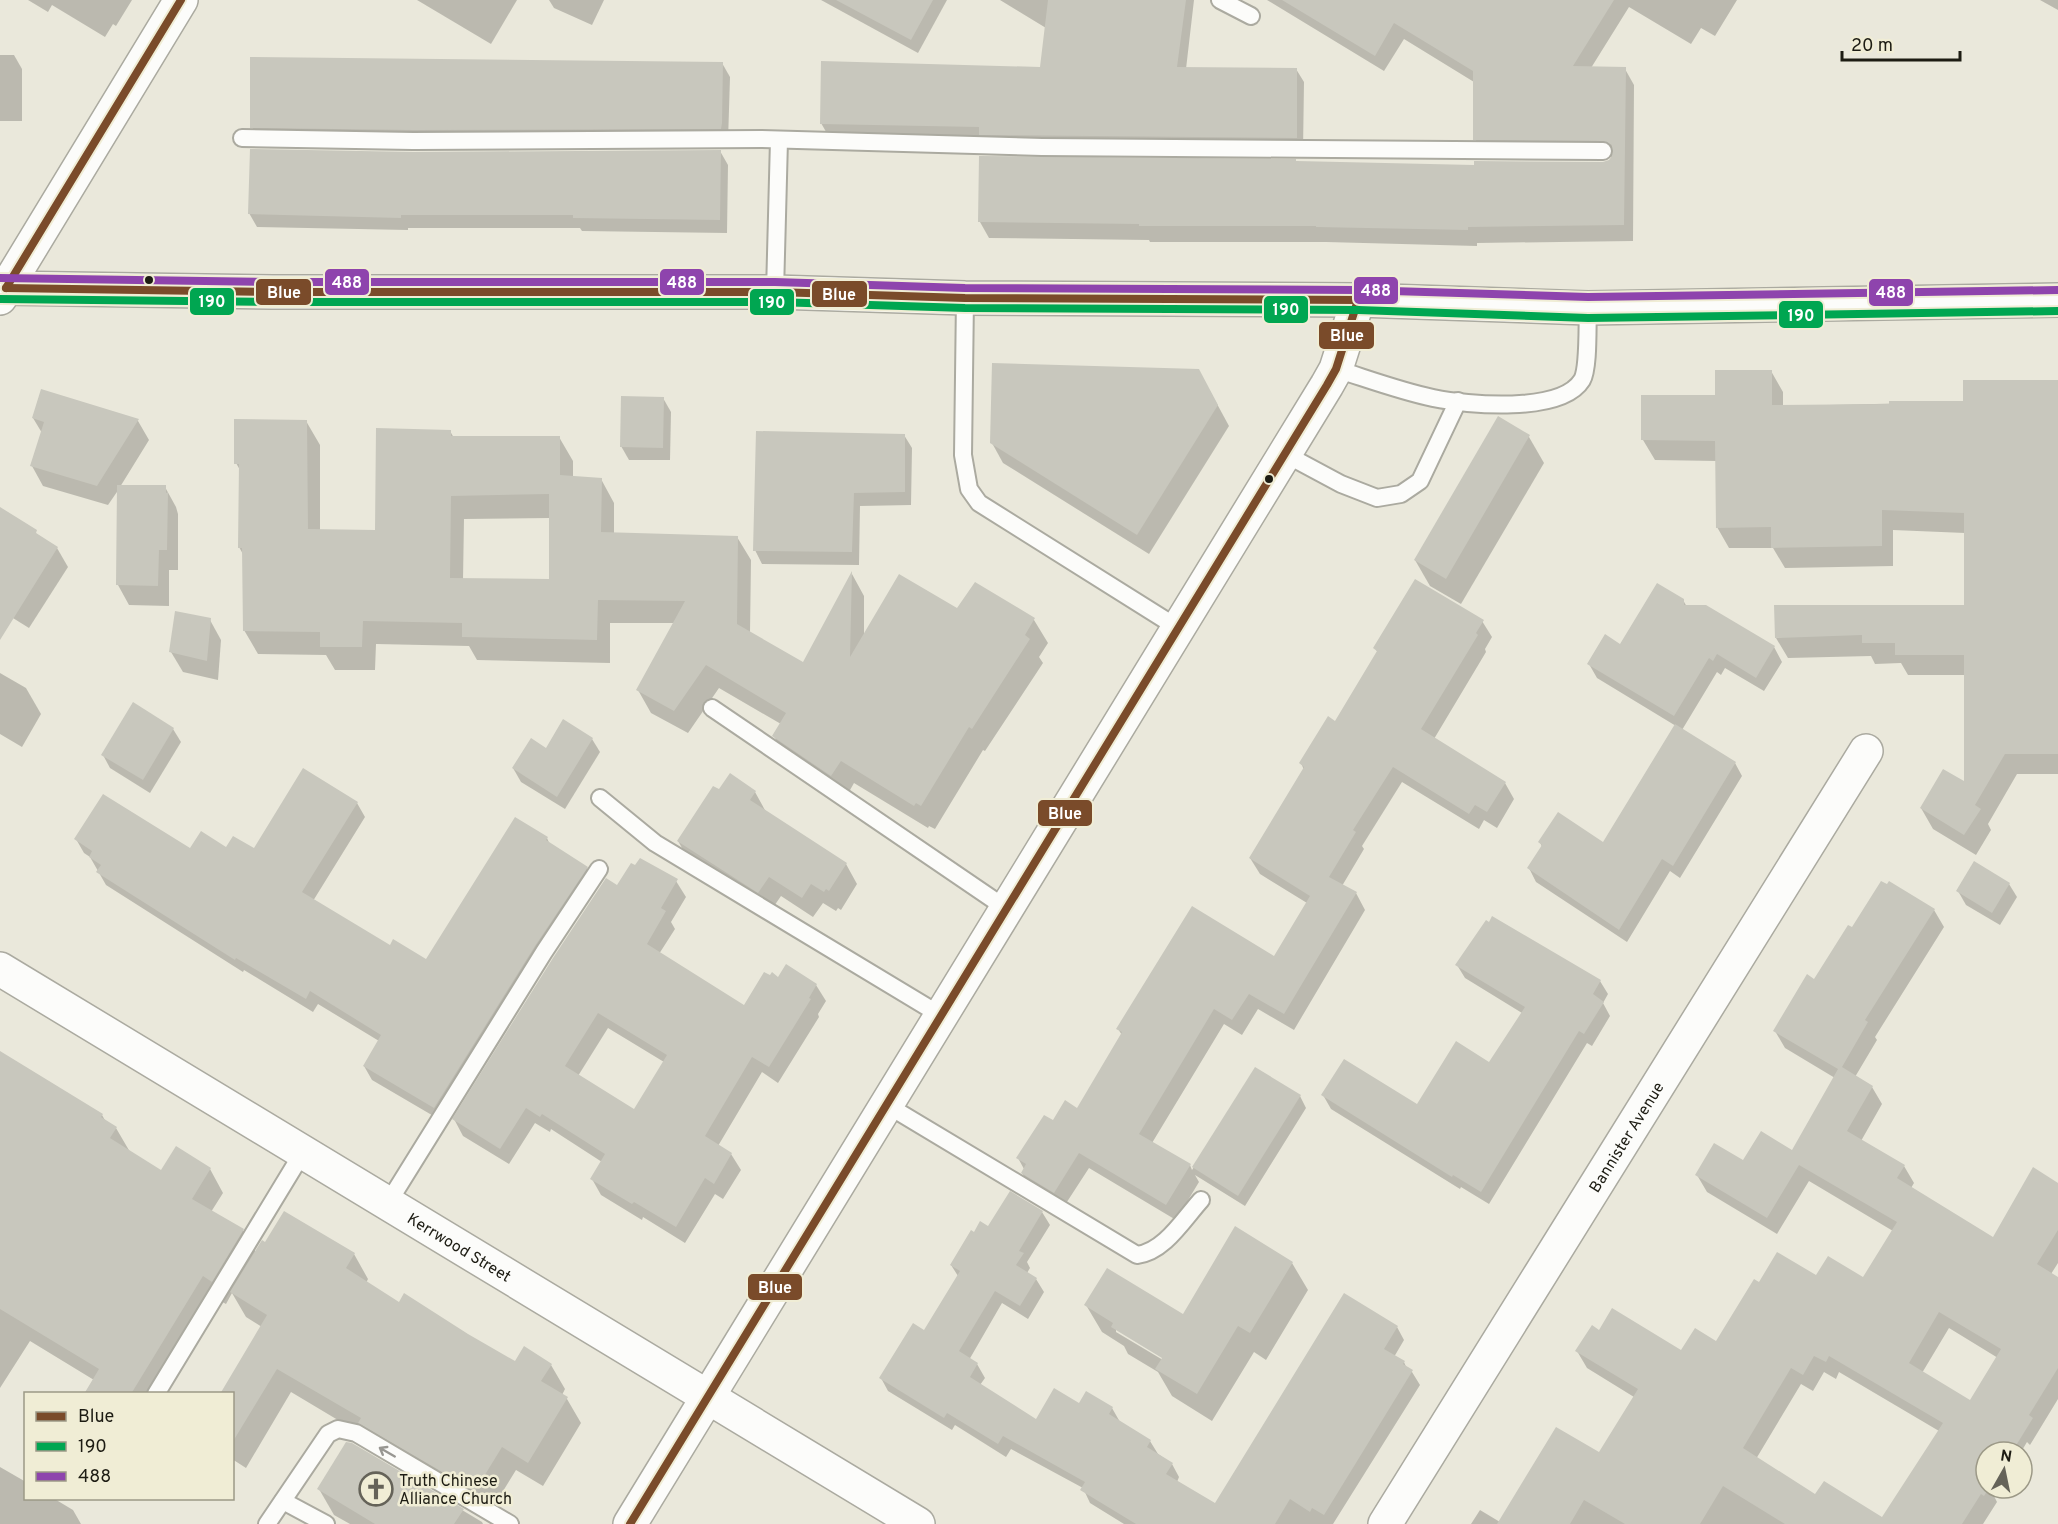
<svg xmlns="http://www.w3.org/2000/svg" width="2058" height="1524" font-family="Overpass,sans-serif">
  <style>
    .shadow { fill: #0003; fill-rule: evenodd }
    .building { fill: #c8c7bd; fill-rule: evenodd }
    .lines { fill: none; stroke-linecap: round; stroke-linejoin: round }
    .service-casing { stroke: #abaaa0; stroke-width: 20 }
    .minor-casing { stroke: #abaaa0; stroke-width: 36 }
    .tertiary-casing { stroke: #abaaa0; stroke-width: 36 }
    .secondary-casing { stroke: #abaaa0; stroke-width: 36 }
    .primary-casing { stroke: #abaaa0; stroke-width: 36 }
    .service { stroke: #fcfcfa; stroke-width: 16 }
    .minor { stroke: #fcfcfa; stroke-width: 33 }
    .tertiary { stroke: #fcfcfa; stroke-width: 33 }
    .secondary { stroke: #fcfcfa; stroke-width: 33 }
    .primary { stroke: #fcfcfa; stroke-width: 33 }
    .bus-1-casing { stroke: #f0edd5; stroke-width: 12 }
    .bus-2-casing { stroke: #f0edd5; stroke-width: 12 }
    .bus-3-casing { stroke: #f0edd5; stroke-width: 12 }
    .bus-1 { stroke: #7a4b2a; stroke-width: 8 }
    .bus-2 { stroke: #00a651; stroke-width: 8 }
    .bus-3 { stroke: #8e44ad; stroke-width: 8 }
    .oneway { stroke: #989792 }
    .bus-dot { fill: #1d1c13; stroke: #f0edd5; stroke-width: 2 }
    .labels { text-anchor: middle; stroke-width: 5; stroke-linejoin: round; paint-order: stroke }
    .street-label { font-size: 16px; fill: #1d1c13; stroke: #f0edd5 }
    .poi-label { font-size: 16px; fill: #1d1c13; stroke: #f0edd5; text-anchor: start }
    .line-badge { stroke: #f0edd5; stroke-width: 2 }
    .badge-label { font-size: 16px; text-anchor: middle; font-weight: bold; fill: #fff }
  </style>
  <rect width="100%" height="100%" fill="#eae8db"/>
  <!-- shadow -->
  <g class="shadow">
    <path d="M28,0H132L116,26L113,24L105,37L52,5L48,12Z"/>
    <path d="M417,0H517L491,44Z"/>
    <path d="M549,0H604L592,25L554,8Z"/>
    <path d="M821,0H947L918,53Z"/>
    <path d="M1000,0H1194L1186,69H1296L1304,82L1303,151L829,137L821,123L1041,68L1046,28Z"/>
    <path d="M1267,0H1737L1715,36L1701,28L1691,44L1629,7L1591,68L1625,69L1634,85L1633,241L1477,243V246L1326,242H1150L1149,240L989,238L980,222L1296,162L1475,166L1603,163L1610,161L1612,157L1485,156L1475,139L1474,82L1404,39L1384,71Z"/>
    <path d="M2040,0H2058V10Z"/>
    <path d="M0,55H14L22,69V121H0Z"/>
    <path d="M722,63L730,77L728,142L260,141L252,127Z"/>
    <path d="M720,151L728,165L727,233L582,231L580,228H408V230L257,227L249,213L413,153Z"/>
    <path d="M1771,371L1783,392V406L1965,402L2058,382V774H2017L1988,824L1991,830L1976,855L1933,829L1921,808L1966,783L1965,675H1908L1901,663L1875,664L1871,656L1788,658L1776,638L1965,606V533L1893,530V566L1785,568L1773,548H1729L1717,527V461L1655,460L1643,440V396L1716,397Z"/>
    <path d="M1210,391L1229,426L1149,554L1003,463L992,443Z"/>
    <path d="M663,398L671,412L670,460H629L621,446Z"/>
    <path d="M33,418L138,421L149,440L120,487H165L176,507L178,514V570H169V606L129,605L118,585L119,489L108,505L43,486L32,466L42,433Z"/>
    <path d="M1498,418L1529,437L1544,463L1461,604L1430,586L1415,560Z"/>
    <path d="M306,421L320,445V531L376,532L450,431L454,438L559,437L573,461V477L601,479L614,503V534L737,537L751,560L750,633L804,664L852,574L864,596V637L958,610L975,584L1034,620L1048,643L1039,657L1043,663L985,751L983,750L935,829L929,826L928,828L854,783L845,799L787,759L774,736L781,724L719,688L688,733L651,713L638,690L674,623H610V663L477,660L469,646L376,644L375,670H335L326,655L258,654L244,630V556L239,547L240,470L236,463ZM550,518V581L463,580L464,519Z"/>
    <path d="M904,435L912,448L911,505L860,506L859,565L762,564L755,550Z"/>
    <path d="M0,509L57,548L68,567L29,628L0,610Z"/>
    <path d="M1683,600L1687,607L1774,647L1782,662L1764,691L1725,668L1721,675L1717,672L1682,730L1735,763L1742,776L1680,878L1670,871L1627,942L1536,882L1529,868L1542,847L1540,842L1604,845L1676,726L1597,678L1589,664L1621,647Z"/>
    <path d="M210,620L221,640L218,680L183,672L171,652Z"/>
    <path d="M1482,621L1492,637L1485,649L1486,652L1434,739L1505,783L1514,799L1497,828L1484,820L1479,829L1402,782L1362,846L1364,849L1342,886L1356,893L1365,910L1294,1030L1258,1009L1242,1035L1224,1024L1152,1143L1190,1165L1192,1170L1255,1069L1300,1096L1306,1108L1245,1206L1195,1175L1199,1182L1176,1220L1089,1168L1063,1208L1032,1189L1022,1173L1024,1169L1018,1158L1053,1122L1078,1110L1122,1035L1118,1029L1275,958L1307,903L1260,874L1250,858L1304,770L1301,763L1336,723L1378,653L1375,648Z"/>
    <path d="M0,673L26,688L41,714L22,747L0,734Z"/>
    <path d="M173,729L181,742L150,793L110,768L103,755Z"/>
    <path d="M592,739L600,752L565,809L521,782L513,768L546,750Z"/>
    <path d="M303,770L357,803L365,817L313,901L390,947L426,961L547,838L550,845L587,868L594,881L442,1121L372,1080L364,1066L379,1041L318,1004L313,1012L244,970L243,972L106,885L90,857L84,853L76,839L190,850H254Z"/>
    <path d="M719,791L755,792L766,812L846,864L857,884L841,910L838,908L836,911L823,903L813,917L781,896L770,912L690,862L678,841Z"/>
    <path d="M676,881L686,897L671,922L675,929L659,954L744,1007L779,979L816,985L826,1001L818,1014L819,1017L778,1083L762,1072L718,1146L731,1154L741,1170L723,1199L715,1194L685,1243L643,1217L642,1220L601,1195L592,1179L602,1162L551,1129L550,1132L535,1123L509,1164L463,1136L454,1119L618,887ZM608,1028L664,1062L635,1111L578,1076Z"/>
    <path d="M2009,884L2017,897L2000,925L1966,905L1958,891Z"/>
    <path d="M1934,910L1944,927L1875,1037L1877,1040L1855,1077L1872,1087L1882,1104L1861,1141L1904,1166L1914,1183L1911,1188L1994,1239L2058,1185V1263L2051,1274L2058,1278V1399L2030,1445L2027,1442L2021,1452H1986V1488H1998L1994,1496L1997,1502L1983,1524H1471L1480,1510L1500,1522L1599,1454L1634,1397L1587,1368L1577,1351L1600,1332L1682,1352L1717,1343L1759,1284L1816,1277L1864,1279L1893,1231L1809,1181L1777,1234L1707,1192L1697,1175L1744,1162L1792,1152L1835,1078L1785,1048L1775,1031L1853,929ZM1949,1328L1998,1358L1971,1402L1922,1373ZM1824,1372L1836,1379L1839,1372L1939,1431L1883,1519L1816,1496L1756,1459L1801,1384L1813,1391Z"/>
    <path d="M1457,965L1600,981L1608,994L1603,1003L1610,1016L1592,1046L1587,1043L1489,1204L1461,1187L1460,1189L1331,1109L1323,1095L1417,1106L1490,1064L1522,1013L1465,978Z"/>
    <path d="M0,1052L102,1115L106,1122L116,1128L130,1152L162,1172L210,1169L223,1193L211,1212L243,1231L256,1253L354,1254L368,1279L366,1283L399,1304L467,1335L516,1363L551,1365L565,1389L562,1395L567,1399L581,1423L543,1486L516,1470L489,1514L368,1438L291,1392L246,1468L232,1459V1394L262,1327L246,1317L232,1293L226,1304L217,1299L159,1394H86L94,1380L30,1341L0,1388Z"/>
    <path d="M1042,1212L1050,1225L1027,1262L1030,1268L1027,1273L1036,1279L1044,1292L1028,1319L1002,1303L969,1360L977,1364L985,1378L980,1385L1036,1421L1080,1405L1112,1408L1120,1422L1150,1441L1158,1454L1172,1464L1179,1477L1177,1482L1215,1505L1397,1327L1404,1340L1394,1357L1404,1362L1407,1369L1412,1372L1420,1385L1333,1524H1124L1090,1503L1083,1488L1011,1449L1006,1457L955,1425L952,1430L888,1391L881,1378L925,1332L958,1276L951,1265L974,1234Z"/>
    <path d="M1292,1263L1308,1290L1266,1360L1254,1352L1212,1421L1172,1396L1158,1372L1128,1354L1124,1346L1102,1332L1086,1305L1183,1316ZM1116,1328L1169,1360L1168,1363L1116,1332Z"/>
    <path d="M352,1444L482,1522L483,1524H350L334,1515L319,1489Z"/>
    <path d="M0,1467L26,1482V1498H53L73,1510L81,1524H0Z"/>
  </g>
  <!-- building -->
  <g class="building">
    <path d="M836,0H933L911,40Z"/>
    <path d="M1048,0H1186L1177,67L1297,68V138L979,135V127L820,124L821,61L1040,67Z"/>
    <path d="M1282,0H1614L1573,66L1626,67L1624,225L1468,227V230L1316,227V226H1139V224L978,222L979,156L1296,159V161L1474,165V161L1603,162L1609,160L1612,156V145L1603,141L1473,140V71L1394,23L1375,56Z"/>
    <path d="M250,57L723,62L722,123L721,129L413,130L250,128Z"/>
    <path d="M250,149L413,152L721,150L720,220L573,218V215H401V218L248,214Z"/>
    <path d="M992,363L1199,369L1218,405L1137,535L990,443Z"/>
    <path d="M1715,370H1772V405L1889,404V401H1963V380H2058V754H2005L1975,805L1981,809L1964,835L1920,808L1943,769L1964,781V655H1895V643H1862V635L1775,638L1774,605H1964V513L1882,510V546L1771,548V527L1716,528L1715,441L1641,440V395H1715Z"/>
    <path d="M41,389L139,419L97,486L30,466L44,422L32,418Z"/>
    <path d="M621,396L664,397L663,448L620,447Z"/>
    <path d="M1498,416L1530,435L1446,579L1414,560Z"/>
    <path d="M234,419L307,420L308,529L375,530L376,428L451,430V436H560V475L602,478L601,532L738,536L737,624L803,662L852,571L850,657L899,574L957,608L975,582L1035,618L1025,635L1030,639L972,729L969,727L921,806L916,803L914,806L841,761L831,776L772,736L786,713L706,665L674,711L636,690L685,601L598,600L597,640L462,637V623L363,621L362,647H320V632L243,631L242,548H238L239,464H234ZM549,494V579L450,578L451,496Z"/>
    <path d="M756,431L905,434V492L854,493L852,552L753,551Z"/>
    <path d="M117,485H166V493L168,492L167,550H159L158,586L116,585Z"/>
    <path d="M0,507L37,530L36,533L58,547L0,640Z"/>
    <path d="M1415,579L1484,620L1476,633L1478,635L1421,729L1506,782L1487,812L1475,805L1469,814L1393,767L1353,830L1356,832L1329,877L1357,892L1284,1014L1249,994L1232,1020L1214,1009L1139,1134L1191,1164L1166,1205L1079,1153L1054,1193L1021,1173L1026,1164L1016,1158L1044,1115L1053,1120L1065,1100L1077,1108L1122,1032L1116,1029L1192,906L1274,956L1310,896L1249,858L1304,767L1299,763L1328,716L1335,721L1377,651L1373,648Z"/>
    <path d="M1657,583L1684,599V605H1706L1775,646L1756,678L1717,654L1713,661L1709,658L1674,716L1587,664L1605,634L1620,644Z"/>
    <path d="M175,611L211,618L207,661L169,652Z"/>
    <path d="M133,702L174,728L143,780L101,755Z"/>
    <path d="M563,719L593,738L557,797L512,768L531,738L546,748Z"/>
    <path d="M1675,724L1736,762L1673,866L1662,859L1619,930L1527,868L1542,845L1538,842L1558,812L1603,842Z"/>
    <path d="M303,768L358,802L302,892L390,945L393,939L426,959L515,817L548,837L546,840L588,867L535,946L434,1108L363,1066L381,1035L310,991L306,999L236,958L235,960L96,872L101,865L89,857L92,851L74,839L103,794L190,848L201,831L226,847L233,836L254,848Z"/>
    <path d="M730,773L756,791L750,800L847,863L829,891L826,889L824,892L811,884L802,898L769,877L758,893L677,841L713,786L719,789Z"/>
    <path d="M640,858L678,879L661,908L666,911L647,944L744,1005L764,972L770,975L772,972L778,977L786,964L817,984L809,998L811,999L769,1067L752,1057L705,1136L732,1153L714,1184L705,1178L676,1227L634,1202L632,1204L590,1179L605,1154L542,1114L540,1117L526,1108L500,1149L452,1119L553,958L606,878L617,885L631,863L635,865ZM598,1013L667,1055L634,1109L565,1066Z"/>
    <path d="M1974,861L2010,883L1992,913L1956,891Z"/>
    <path d="M1881,881L1887,884L1889,881L1935,909L1865,1020L1868,1022L1842,1067L1873,1086L1847,1131L1905,1165L1897,1178L1993,1237L2033,1167L2058,1183V1230L2037,1264L2058,1277V1368L2029,1415L2033,1418L2012,1452H1986V1488H1989L1984,1496L1981,1494L1962,1524H1785L1723,1486L1700,1524H1625L1584,1500L1570,1524H1497L1556,1427L1599,1452L1638,1389L1575,1351L1592,1325L1599,1330L1612,1308L1681,1350L1695,1328L1716,1341L1754,1279L1759,1282L1777,1252L1816,1275L1828,1256L1863,1277L1897,1222L1799,1165L1767,1218L1695,1175L1714,1143L1743,1160L1761,1131L1792,1150L1838,1069L1773,1031L1807,974L1814,979L1848,925L1852,927ZM1939,1312L2001,1349L1970,1400L1909,1363ZM1814,1356L1826,1362L1829,1356L1943,1423L1882,1517L1824,1481L1815,1494L1743,1448L1791,1368L1803,1375Z"/>
    <path d="M1492,916L1601,980L1593,994L1604,1002L1584,1034L1579,1031L1481,1192L1453,1175L1452,1177L1321,1095L1344,1059L1417,1104L1456,1041L1489,1062L1525,1007L1455,965L1486,920L1489,922Z"/>
    <path d="M0,1051L103,1114L101,1117L117,1127L110,1138L161,1170L176,1146L211,1168L192,1199L244,1229L212,1282L203,1276L131,1394H84L99,1369L0,1309Z"/>
    <path d="M1255,1067L1301,1095L1238,1196L1192,1167Z"/>
    <path d="M1010,1191L1043,1211L1019,1251L1024,1253L1016,1265L1037,1278L1020,1306L995,1291L959,1351L978,1363L970,1377L1036,1419L1054,1388L1079,1403L1086,1391L1113,1407L1109,1414L1151,1440L1147,1447L1173,1463L1166,1474L1215,1503L1344,1293L1398,1326L1384,1349L1405,1361L1403,1364L1413,1370L1324,1515L1312,1508L1310,1512L1290,1499L1275,1524H1136L1080,1490L1085,1482L1003,1436L998,1444L947,1413L944,1418L879,1378L913,1323L924,1330L960,1271L950,1265L971,1230L974,1232L980,1221L988,1226Z"/>
    <path d="M284,1211L355,1253L346,1268L399,1302L404,1293L468,1334L515,1361L524,1346L552,1364L541,1381L568,1397L528,1463L502,1447L475,1491L358,1423L361,1418L277,1369L232,1443V1394H220L267,1315L230,1292L262,1240L265,1242Z"/>
    <path d="M1235,1226L1293,1262L1250,1333L1238,1326L1197,1394L1155,1369L1162,1358L1111,1327L1113,1323L1084,1305L1107,1268L1183,1314Z"/>
    <path d="M346,1442L352,1443L464,1509L454,1524H375L317,1489Z"/>
  </g>
  <g class="lines">
    <defs>
      <g id="service">
        <path d="M1220,0L1251,16"/>
        <path d="M242,138L413,141L761,139L1042,147L1603,151"/>
        <path d="M775,292L779,140"/>
        <path d="M965,298L963,455L969,489L979,503L1178,628"/>
        <path d="M1336,369C1368,379 1400,391 1433,398C1467,405 1561,414 1582,380C1589,368 1587,324 1588,308"/>
        <path d="M1285,454L1341,484L1377,498L1401,494L1420,481L1458,401"/>
        <path d="M712,708L1007,909"/>
        <path d="M600,798L655,843L942,1016"/>
        <path d="M887,1105L1137,1255C1164,1252 1183,1220 1201,1200"/>
        <path d="M388,1203L544,952L599,869"/>
        <path d="M156,1394L303,1152"/>
        <path d="M283,1501L326,1524"/>
        <path d="M267,1524L328,1434L338,1429L356,1433L510,1524"/>
      </g>
      <g id="minor">
        <path id="s1" d="M0,969L918,1524"/>
        <path id="s2" d="M1385,1524L1866,751"/>
      </g>
      <path id="tertiary" d="M0,298L181,0"/>
      <path id="secondary" d="M630,1524L1327,385L1336,369L1358,300"/>
      <path id="primary" d="M0,288L273,292H775L965,298L1358,300L1588,308L2058,300"/>
    </defs>
    <!-- service casing -->
    <use href="#service" class="service-casing"/>
    <!-- minor casing -->
    <use href="#minor" class="minor-casing"/>
    <!-- tertiary casing -->
    <use href="#tertiary" class="tertiary-casing"/>
    <!-- secondary casing -->
    <use href="#secondary" class="secondary-casing"/>
    <!-- primary casing -->
    <use href="#primary" class="primary-casing"/>
    <!-- service -->
    <use href="#service" class="service"/>
    <!-- minor -->
    <use href="#minor" class="minor"/>
    <!-- tertiary -->
    <use href="#tertiary" class="tertiary"/>
    <!-- secondary -->
    <use href="#secondary" class="secondary"/>
    <!-- primary -->
    <use href="#primary" class="primary"/>
    <defs>
      <g id="bus-1">
        <path d="M6,288L273,292H775L965,298L1358,300L1336,369L1327,385L630,1524"/>
        <path d="M6,288L181,0"/>
      </g>
      <path id="bus-2" d="M0,299L273,302H775L965,308L1358,310L1588,318L2058,311"/>
      <path id="bus-3" d="M0,278L273,282H775L965,288L1358,290L1588,297L2058,290"/>
    </defs>
    <!-- bus-1 casing -->
    <use href="#bus-1" class="bus-1-casing"/>
    <!-- bus-2 casing -->
    <use href="#bus-2" class="bus-2-casing"/>
    <!-- bus-3 casing -->
    <use href="#bus-3" class="bus-3-casing"/>
    <!-- bus-1 -->
    <use href="#bus-1" class="bus-1"/>
    <!-- bus-2 -->
    <use href="#bus-2" class="bus-2"/>
    <!-- bus-3 -->
    <use href="#bus-3" class="bus-3"/>
  </g>
  <!-- one-way arrows -->
  <defs><path id="oneway-shaft" d="M-6 0H5M1.5-3L5.5 0L1.5 3" fill="none" stroke-width="1.6" stroke-linecap="round" stroke-linejoin="round" transform="scale(1.5)"/></defs>
  <use class="oneway" href="#oneway-shaft" transform="translate(387 1452) rotate(-150)"/>
  <!-- icons -->
  <defs>
    <symbol id="church-ring" viewBox="-11 -11 22 22"><circle r="9.5" fill="#f0edd5" stroke="#656359" stroke-width="1.5"/><path d="M-1.2-6h2.4v3.5h3.3v2.4h-3.3V6h-2.4V-.1h-3.3v-2.4h3.3Z" fill="#656359"/></symbol>
  </defs>
  <g fill-rule="evenodd">
    <use href="#church-ring" x="357" y="1470" width="38" height="38"/>
  </g>
  <!-- markers -->
  <g class="bus-dot">
    <circle cx="149" cy="280" r="5"/>
    <circle cx="1269" cy="479" r="5"/>
  </g>
  <g class="labels">
    <!-- street labels -->
    <g class="street-label">
      <text dy="6" stroke="none"><textPath href="#s2" startOffset="456">Bannister Avenue</textPath></text>
      <text dy="6" stroke="none"><textPath href="#s1" startOffset="537">Kerrwood Street</textPath></text>
    </g>
    <!-- poi labels -->
    <g class="poi-label">
      <text x="399" y="1486">Truth Chinese<tspan x="399" dy="18">Alliance Church</tspan></text>
    </g>
  </g>
  <g class="line-badge">
    <rect x="324" y="268" width="46" height="28" rx="6" fill="#8e44ad"/>
    <rect x="659" y="268" width="46" height="28" rx="6" fill="#8e44ad"/>
    <rect x="1353" y="276" width="46" height="29" rx="6" fill="#8e44ad"/>
    <rect x="255" y="278" width="57" height="28" rx="6" fill="#7a4b2a"/>
    <rect x="1868" y="278" width="46" height="29" rx="6" fill="#8e44ad"/>
    <rect x="811" y="280" width="57" height="28" rx="6" fill="#7a4b2a"/>
    <rect x="189" y="287" width="46" height="29" rx="6" fill="#00a651"/>
    <rect x="749" y="288" width="46" height="28" rx="6" fill="#00a651"/>
    <rect x="1263" y="295" width="46" height="29" rx="6" fill="#00a651"/>
    <rect x="1778" y="300" width="46" height="29" rx="6" fill="#00a651"/>
    <rect x="1318" y="321" width="57" height="29" rx="6" fill="#7a4b2a"/>
    <rect x="1037" y="799" width="56" height="28" rx="6" fill="#7a4b2a"/>
    <rect x="747" y="1273" width="56" height="28" rx="6" fill="#7a4b2a"/>
  </g>
  <g class="badge-label">
    <text x="347" y="288">488</text>
    <text x="682" y="288">488</text>
    <text x="1376" y="296">488</text>
    <text x="284" y="298">Blue</text>
    <text x="1891" y="298">488</text>
    <text x="839" y="300">Blue</text>
    <text x="212" y="307">190</text>
    <text x="772" y="308">190</text>
    <text x="1286" y="315">190</text>
    <text x="1801" y="321">190</text>
    <text x="1347" y="341">Blue</text>
    <text x="1065" y="819">Blue</text>
    <text x="775" y="1293">Blue</text>
  </g>
  <!-- legend -->
  <rect x="24" y="1392" width="210" height="108" fill="#f0edd5" stroke="#9c9987" stroke-width="1.5"/>
  <rect x="36" y="1412" width="30" height="9" fill="#7a4b2a" stroke="#9c9987" stroke-width="1.5"/>
  <text x="78" y="1422" font-size="18" fill="#1d1c13">Blue</text>
  <rect x="36" y="1442" width="30" height="9" fill="#00a651" stroke="#9c9987" stroke-width="1.5"/>
  <text x="78" y="1452" font-size="18" fill="#1d1c13">190</text>
  <rect x="36" y="1472" width="30" height="9" fill="#8e44ad" stroke="#9c9987" stroke-width="1.5"/>
  <text x="78" y="1482" font-size="18" fill="#1d1c13">488</text>
  <!-- north arrow -->
  <g transform="translate(2004 1470) rotate(9)"><circle r="28" fill="#f0edd5" stroke="#9c9987" stroke-width="1.5"/>
  <path d="M0-4.5L10 22L0 15L-10 22Z" fill="#656359"/>
  <text y="-9" font-size="16" font-weight="bold" text-anchor="middle" fill="#1d1c13">N</text>
  </g>
  <!-- scale -->
  <path d="M1842 51v9h118v-9" fill="none" stroke="#1d1c13" stroke-width="3"/>
  <text x="1851" y="51" font-size="18" fill="#1d1c13" stroke="#f0edd5" stroke-width="4.5" paint-order="stroke">20 m</text>
</svg>
